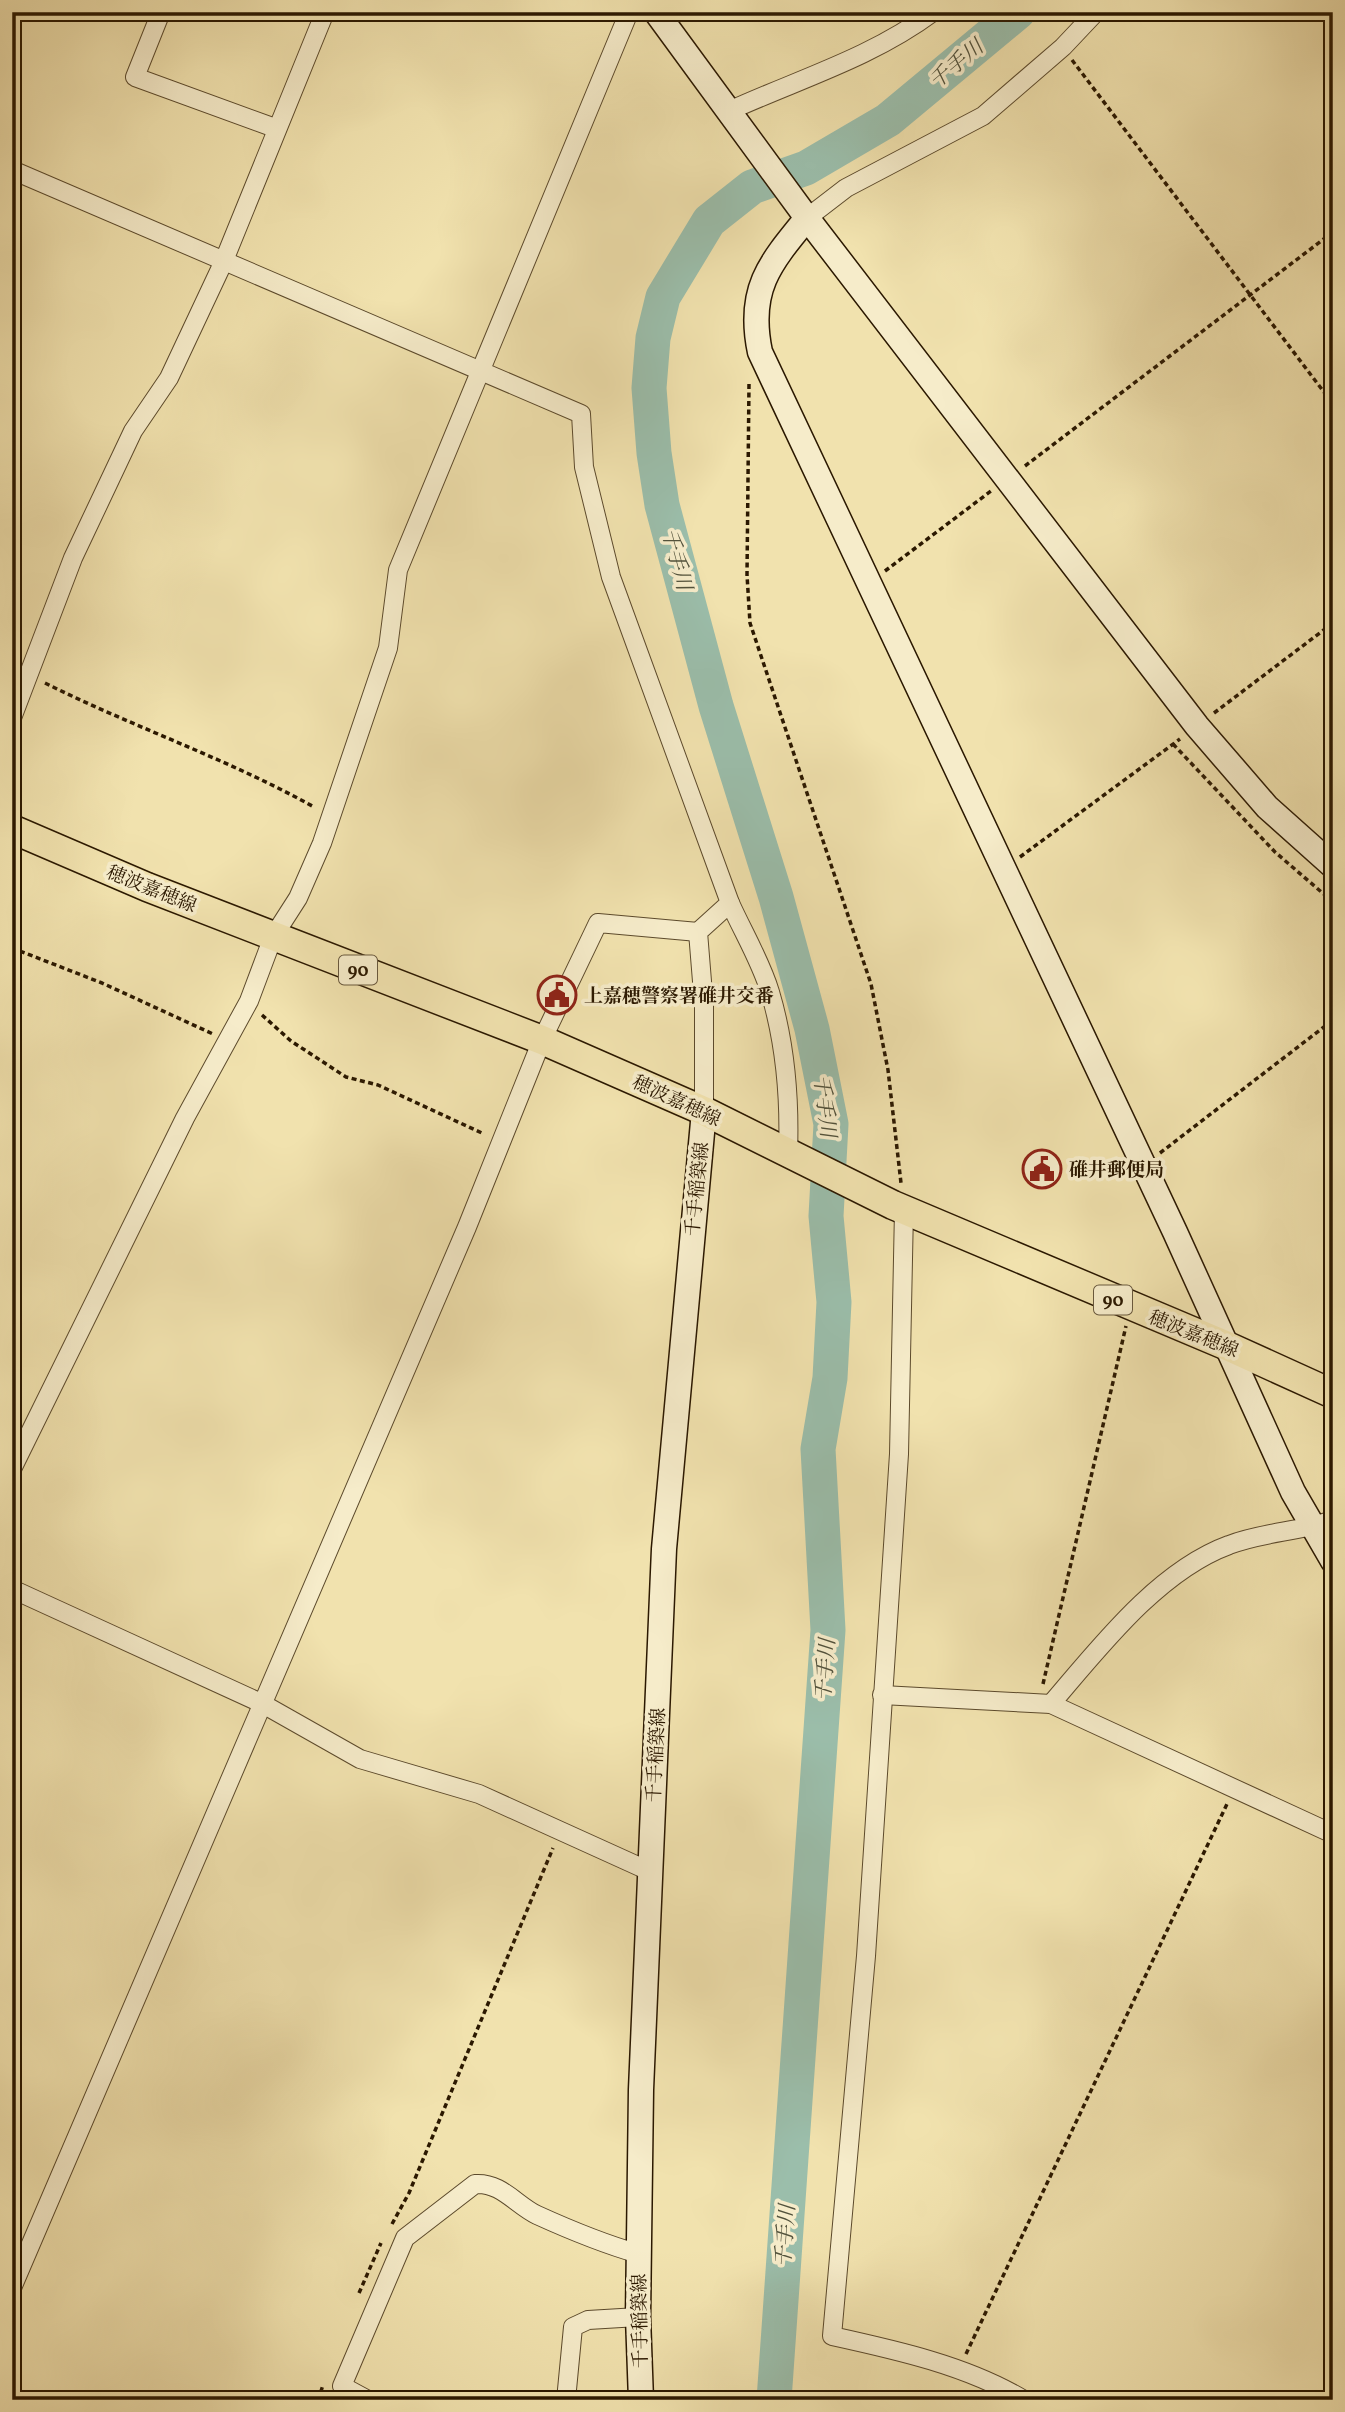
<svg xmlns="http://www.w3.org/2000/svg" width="1345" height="2412" font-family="Vollkorn,'Noto Serif JP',serif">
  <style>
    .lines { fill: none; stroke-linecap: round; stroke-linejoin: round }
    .river { stroke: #9bbeab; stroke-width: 35 }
    .street-casing { stroke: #5c4a2c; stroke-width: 20 }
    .secondary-casing { stroke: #2b1800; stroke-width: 27 }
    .primary-casing { stroke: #2b1800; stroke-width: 31 }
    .path { stroke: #2b1800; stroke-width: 3.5; stroke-dasharray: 5 3.5; stroke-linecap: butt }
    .street { stroke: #f6ecca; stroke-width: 18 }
    .secondary { stroke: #f6ecca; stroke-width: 24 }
    .primary { stroke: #f1e2ae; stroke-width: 28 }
    .labels { text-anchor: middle; stroke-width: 7; stroke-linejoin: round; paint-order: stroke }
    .shield { fill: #f6ecca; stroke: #68583d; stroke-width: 2 }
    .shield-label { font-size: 18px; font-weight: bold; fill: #2b1800 }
    .street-label { font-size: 19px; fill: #2b1800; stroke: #f6ecca }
    .poi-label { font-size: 19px; font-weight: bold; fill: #2b1800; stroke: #f6ecca; text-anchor: start }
    .water-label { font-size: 21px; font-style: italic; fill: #52523c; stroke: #f6ecca }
  </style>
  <rect width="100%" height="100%" fill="#f1e2ae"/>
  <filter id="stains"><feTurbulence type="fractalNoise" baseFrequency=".00286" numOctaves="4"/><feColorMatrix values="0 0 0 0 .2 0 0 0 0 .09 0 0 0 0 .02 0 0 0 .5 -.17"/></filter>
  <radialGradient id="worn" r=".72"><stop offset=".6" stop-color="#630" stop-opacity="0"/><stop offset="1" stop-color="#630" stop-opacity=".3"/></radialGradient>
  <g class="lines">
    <!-- river -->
    <path class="river" d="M774,2400L828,1630L818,1449L830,1378L834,1302L826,1216L831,1124L812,1029L776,897L716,706L662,505L654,453L649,388L653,338L663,297L709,221L752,187L806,168L888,120L1018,12"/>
    <defs>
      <g id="street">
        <path d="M161,12L135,77L275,128"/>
        <path d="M729,111C799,79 871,58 933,12"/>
        <path d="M12,170L581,414L584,467L611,577L730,903L698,932L704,1006V1111"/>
        <path d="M807,218L846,188L983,116L1063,47L1096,12"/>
        <path d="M12,718L73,558L133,431L169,378L223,263L325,12"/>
        <path d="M730,903C743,932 761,962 770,992C786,1046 790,1098 788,1153"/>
        <path d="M904,1210L899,1454L866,1956L832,2336C896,2350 968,2366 1024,2400"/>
        <path d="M12,1469L185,1118L249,1001L273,937L298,898L322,843L388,648L398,570L629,12"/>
        <path d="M12,1589L261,1703L360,1759L479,1794L649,1871"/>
        <path d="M882,1695L1051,1704L1333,1834"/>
        <path d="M1051,1704C1099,1648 1158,1571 1229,1545C1262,1532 1299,1532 1333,1520"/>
        <path d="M12,2288L467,1227L542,1040L598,923L698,932"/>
        <path d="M368,2400L342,2386L405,2238L475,2184C501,2182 516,2205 537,2215C570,2230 604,2244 639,2254"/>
        <path d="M566,2400L573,2327L588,2320L638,2317"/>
      </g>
      <g id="secondary">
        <path d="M656,12L807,218L1197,726L1267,807L1333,866"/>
        <path d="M807,218C769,264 747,290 760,352L1175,1232L1293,1492L1333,1561"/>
        <path d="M641,2400L638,2317L641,2090L664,1549L704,1111"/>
      </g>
      <path id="primary" d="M12,829L147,887L542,1040L704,1111L893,1205L1225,1345L1333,1394"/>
    </defs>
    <!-- street casing -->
    <use href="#street" class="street-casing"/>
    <!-- secondary casing -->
    <use href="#secondary" class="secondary-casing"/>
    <!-- primary casing -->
    <use href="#primary" class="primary-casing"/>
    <!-- path -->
    <g class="path">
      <path d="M1072,60L1333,404"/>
      <path d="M749,384L747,575L750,623L871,984L888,1070L901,1183"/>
      <path d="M1025,466L1333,232"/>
      <path d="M885,571L991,491"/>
      <path d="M45,683C133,727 228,759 314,807"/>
      <path d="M1214,713L1333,623"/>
      <path d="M1173,744L1275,852L1333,902"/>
      <path d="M1020,857L1180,739"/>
      <path d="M12,948L102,983L213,1034"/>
      <path d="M262,1015L291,1041L346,1077L378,1085L484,1134"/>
      <path d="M1160,1153L1333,1020"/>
      <path d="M1043,1684L1126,1326"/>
      <path d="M392,2224L409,2193L553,1848"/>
      <path d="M359,2293L381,2243"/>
      <path d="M966,2354L1227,1804"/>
      <path d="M318,2400L323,2385"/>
    </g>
    <!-- street -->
    <use href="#street" class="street"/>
    <!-- secondary -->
    <use href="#secondary" class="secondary"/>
    <!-- primary -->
    <use href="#primary" class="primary"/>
  </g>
  <!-- icons -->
  <defs>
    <symbol id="civic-ring" viewBox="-11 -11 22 22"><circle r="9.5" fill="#f6ecca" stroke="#8f2418" stroke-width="1.5"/><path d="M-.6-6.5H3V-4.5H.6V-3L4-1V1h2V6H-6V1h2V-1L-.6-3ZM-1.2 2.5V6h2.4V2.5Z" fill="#8f2418"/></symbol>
  </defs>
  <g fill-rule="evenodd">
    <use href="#civic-ring" x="535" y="973" width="44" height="44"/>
    <use href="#civic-ring" x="1020" y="1147" width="44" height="44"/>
  </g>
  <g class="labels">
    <!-- shield labels -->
    <g class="shield">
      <rect x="339" y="955.5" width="38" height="29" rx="5"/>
      <rect x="1094" y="1285.5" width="38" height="29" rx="5"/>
    </g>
    <g class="shield-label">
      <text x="358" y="976">90</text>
      <text x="1113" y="1306">90</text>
    </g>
    <!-- street labels -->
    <g class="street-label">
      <text transform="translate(152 888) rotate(22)" y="7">穂波嘉穂線</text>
      <text transform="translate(677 1100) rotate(25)" y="7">穂波嘉穂線</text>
      <text transform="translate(696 1189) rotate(-84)" y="7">千手稲築線</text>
      <text transform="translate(1194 1333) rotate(22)" y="7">穂波嘉穂線</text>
      <text transform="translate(655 1755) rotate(-87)" y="7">千手稲築線</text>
      <text transform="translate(639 2321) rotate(-91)" y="7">千手稲築線</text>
    </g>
    <!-- poi labels -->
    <g class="poi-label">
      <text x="584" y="1002">上嘉穂警察署碓井交番</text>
      <text x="1069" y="1176">碓井郵便局</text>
    </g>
    <!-- water labels -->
    <g class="water-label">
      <text transform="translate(956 64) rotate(-40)" y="7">千手川</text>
      <text transform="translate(677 559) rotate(75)" y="7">千手川</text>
      <text transform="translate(825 1106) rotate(83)" y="7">千手川</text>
      <text transform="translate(825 1670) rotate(-86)" y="7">千手川</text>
      <text transform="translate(785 2236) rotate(-86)" y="7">千手川</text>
    </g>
  </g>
  <!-- margin -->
  <rect width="1345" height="2412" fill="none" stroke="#f1e2ae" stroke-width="42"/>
  <rect x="14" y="14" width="1317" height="2384" fill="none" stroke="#2b1800" stroke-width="3.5"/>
  <rect x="21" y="21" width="1303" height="2370" fill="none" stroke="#2b1800" stroke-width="2"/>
  <rect width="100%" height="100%" filter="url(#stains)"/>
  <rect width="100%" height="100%" fill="url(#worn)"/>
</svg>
